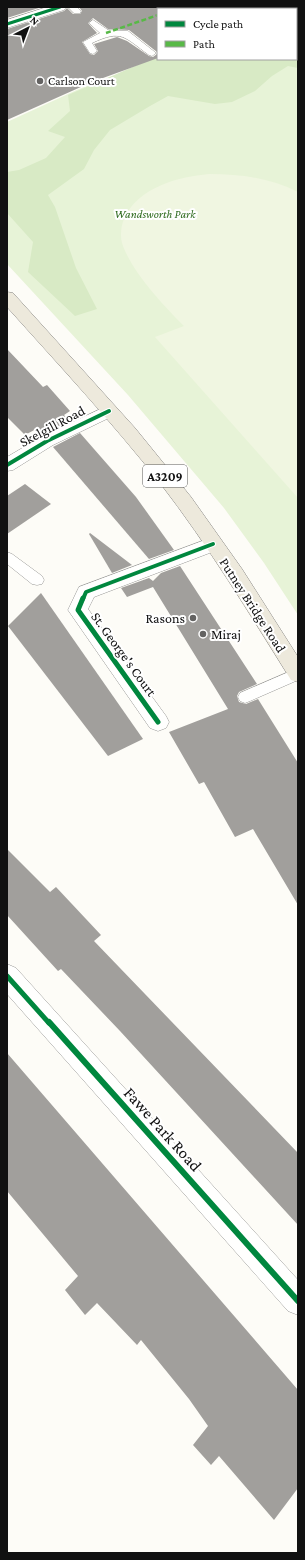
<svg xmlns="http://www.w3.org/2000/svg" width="305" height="1560" font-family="'Crimson Pro',serif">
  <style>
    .green { fill: #e7f3d7 }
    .forest { fill: #d8eac5 }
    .pitch { fill: #f0f6e1 }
    .building { fill: #a19f9c; fill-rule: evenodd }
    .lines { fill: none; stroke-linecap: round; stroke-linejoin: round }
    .lane-casing { stroke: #979795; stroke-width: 1 }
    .street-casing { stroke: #979795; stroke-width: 1 }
    .primary-casing { stroke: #858482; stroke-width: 1 }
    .lane { fill: #fffffe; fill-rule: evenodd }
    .street { fill: #fffffe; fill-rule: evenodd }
    .primary { fill: #ede9dc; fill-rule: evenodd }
    .quiet { stroke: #58b947; stroke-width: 2.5; stroke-dasharray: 5 2.5; stroke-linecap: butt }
    .cycleway-far3-casing { stroke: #fff; stroke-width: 4.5 }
    .cycleway-far2-casing { stroke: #fff; stroke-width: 6 }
    .cycleway-far1-casing { stroke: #fff; stroke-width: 8 }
    .cycleway-casing { stroke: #fff; stroke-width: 9 }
    .cycleway-far3 { stroke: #00873e; stroke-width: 3 }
    .cycleway-far2 { stroke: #00873e; stroke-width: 4 }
    .cycleway-far1 { stroke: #00873e; stroke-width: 5 }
    .cycleway { stroke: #00873e; stroke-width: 6 }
    .poi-dot { fill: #646362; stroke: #fff; stroke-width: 1.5 }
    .labels { text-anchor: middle; stroke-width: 4; stroke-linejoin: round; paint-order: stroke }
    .far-poi-label { font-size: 12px; fill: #111; stroke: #fff; text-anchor: start }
    .far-park-label { font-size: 12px; font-style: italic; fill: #2f6b1f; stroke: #fff }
    .shield { fill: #fff; stroke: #585858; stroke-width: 1 }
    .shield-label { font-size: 13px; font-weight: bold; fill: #111 }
    .street-label { font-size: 14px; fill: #111; stroke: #fff }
    .poi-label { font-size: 14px; fill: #111; stroke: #fff; text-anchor: end }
    .near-street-label { font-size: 17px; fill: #111; stroke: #fff }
  </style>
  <rect width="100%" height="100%" fill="#fdfcf7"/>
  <!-- green -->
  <path class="green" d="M257,7H298V615L264,563L224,508L128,395L7,264V122L79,89L158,59H296V9H253Z"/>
  <!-- forest -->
  <path class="forest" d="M257,7H298V68L288,66L272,76L255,91L232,102L215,104L168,96L150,106L110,130L94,150L84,169L48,195L55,207L76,268L97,309L75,316L28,272L33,242L7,213V172L19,170L46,158L65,137L48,131L70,111L68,95L158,56V59H296V9H253Z"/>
  <!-- pitch -->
  <path class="pitch" d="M209,174C241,174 270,178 298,192V498L155,337L184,326C163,305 131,271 122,243C120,236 121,226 124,219C138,187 178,177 209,174Z"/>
  <!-- building -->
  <g class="building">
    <path d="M7,7H42L7,18Z"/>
    <path d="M79,7H158V58L92,82L7,120V29L64,11L67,8L73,14H80L82,11ZM93,18L108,29L129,30L157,52V54L153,57L149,56L127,41L117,37L94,44L98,51L94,55L90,54L82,42L97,33L88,23Z"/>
    <path d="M7,349L43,387L47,385L70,411L64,415L70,422L43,434L38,428L25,435L7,417Z"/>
    <path d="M80,433L136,497L174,550L149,559L53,447Z"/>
    <path d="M25,484L51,504L7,534V496Z"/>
    <path d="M90,533L132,565L112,573L89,534Z"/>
    <path d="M180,566L257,684L239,692L237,696L239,702L246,704L258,699L298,763V905L253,829L235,837L204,782L199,784L169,732L228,709L153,587L127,597L121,588L149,578L153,581L161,573Z"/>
    <path d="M41,593L143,739L108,756L8,626Z"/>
    <path d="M7,849L50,892L56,887L101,935L94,941L298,1153V1225L120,1031L61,969L58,971L7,915Z"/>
    <path d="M7,1053L298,1390V1488L274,1520L219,1456L211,1465L193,1445L208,1426L189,1399L141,1340L137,1345L97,1303L85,1315L65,1290L78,1276L7,1191Z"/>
  </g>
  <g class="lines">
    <defs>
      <g id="lane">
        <path d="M68,7H77L81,11L80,13H74Z"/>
        <path d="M93,20L108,30L128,31L156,53L152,56L149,55C124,37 122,29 92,43L97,51L93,54L90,53L83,42L100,33L89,23Z"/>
        <path d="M7,552L12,554L42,576L44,580L42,584L37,585L32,584L7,564Z"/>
        <path d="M298,668V680L250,701L245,703L240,701L238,697L240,693Z"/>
      </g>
      <g id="street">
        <path d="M47,7H66L64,10L7,28V20Z"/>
        <path d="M163,7H177L178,9H164Z"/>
        <path d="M109,405L115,407L118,411L115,415L53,445L13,470L7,471V457L41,437Z"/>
        <path d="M213,537L220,539L223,544L220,549L94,597L88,609L166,716L169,722L166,728L158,731L150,728L68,610L79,587Z"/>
        <path d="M7,964L16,968L298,1280V1315L288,1311L7,994Z"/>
      </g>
      <path id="primary" d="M7,292L13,293L135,428L191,497L242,569L298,657V682L291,680C249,613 208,545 160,483C112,422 59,365 7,307Z"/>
    </defs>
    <!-- lane casing -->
    <use href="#lane" class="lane-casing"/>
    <!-- street casing -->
    <use href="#street" class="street-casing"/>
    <!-- primary casing -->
    <use href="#primary" class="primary-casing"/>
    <!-- lane -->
    <use href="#lane" class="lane"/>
    <!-- street -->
    <use href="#street" class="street"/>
    <!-- primary -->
    <use href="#primary" class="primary"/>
    <!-- quiet -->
    <path class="quiet" d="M106,33L158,15"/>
    <defs>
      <path id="cycleway-far3" d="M7,24L60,7"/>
      <g id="cycleway-far2">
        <path d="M7,465L47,441L109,411"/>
        <path d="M83,599L86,592L213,544"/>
      </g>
      <g id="cycleway-far1">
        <path d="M83,598L78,610L158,722"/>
        <path d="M7,976L49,1023"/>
      </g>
      <path id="cycleway" d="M49,1022L298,1301"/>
    </defs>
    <!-- cycleway-far3 casing -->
    <use href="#cycleway-far3" class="cycleway-far3-casing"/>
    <!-- cycleway-far2 casing -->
    <use href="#cycleway-far2" class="cycleway-far2-casing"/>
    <!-- cycleway-far1 casing -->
    <use href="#cycleway-far1" class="cycleway-far1-casing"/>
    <!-- cycleway casing -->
    <use href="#cycleway" class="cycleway-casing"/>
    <!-- cycleway-far3 -->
    <use href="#cycleway-far3" class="cycleway-far3"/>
    <!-- cycleway-far2 -->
    <use href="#cycleway-far2" class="cycleway-far2"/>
    <!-- cycleway-far1 -->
    <use href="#cycleway-far1" class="cycleway-far1"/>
    <!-- cycleway -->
    <use href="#cycleway" class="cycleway"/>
  </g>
  <!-- markers -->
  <g class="poi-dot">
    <circle cx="40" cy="81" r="4"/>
    <circle cx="193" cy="618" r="4"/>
    <circle cx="203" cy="634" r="4"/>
  </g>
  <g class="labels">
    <!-- far-poi labels -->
    <g class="far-poi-label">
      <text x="48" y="85">Carlson Court</text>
    </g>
    <!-- far-park labels -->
    <g class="far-park-label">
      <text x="155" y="218">Wandsworth Park</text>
    </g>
    <!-- shield labels -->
    <rect class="shield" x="143" y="465" width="44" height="22" rx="3"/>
    <g class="shield-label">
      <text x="165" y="481">A3209</text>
    </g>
    <!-- street labels -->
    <g class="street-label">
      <text transform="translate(52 426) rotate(-28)" y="5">Skelgill Road</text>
      <text transform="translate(253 605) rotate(57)" y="5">Putney Bridge Road</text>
      <text transform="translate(124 654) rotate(54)" y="5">St. George's Court</text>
    </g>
    <!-- poi labels -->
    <g class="poi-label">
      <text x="185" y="623">Rasons</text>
      <text x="211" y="639" text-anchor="start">Miraj</text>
    </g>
    <!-- near-street labels -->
    <g class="near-street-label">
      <text transform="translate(163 1129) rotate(48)" y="6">Fawe Park Road</text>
    </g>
  </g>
  <!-- border -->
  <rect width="305" height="1560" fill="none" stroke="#111111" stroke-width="16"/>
  <!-- legend -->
  <rect x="157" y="8" width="140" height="52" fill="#ffffff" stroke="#a0a0a0"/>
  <rect x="165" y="21" width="20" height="6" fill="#00873e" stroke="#a0a0a0"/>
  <text x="193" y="28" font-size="12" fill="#111111">Cycle path</text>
  <rect x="165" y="41" width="20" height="6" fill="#58b947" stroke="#a0a0a0"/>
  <text x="193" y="48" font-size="12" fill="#111111">Path</text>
  <!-- north arrow -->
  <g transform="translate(28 28) rotate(42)" stroke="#ffffff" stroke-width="3" paint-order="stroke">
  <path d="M0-3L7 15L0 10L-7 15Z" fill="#111111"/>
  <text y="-6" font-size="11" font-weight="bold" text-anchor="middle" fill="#111111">N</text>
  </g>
</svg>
